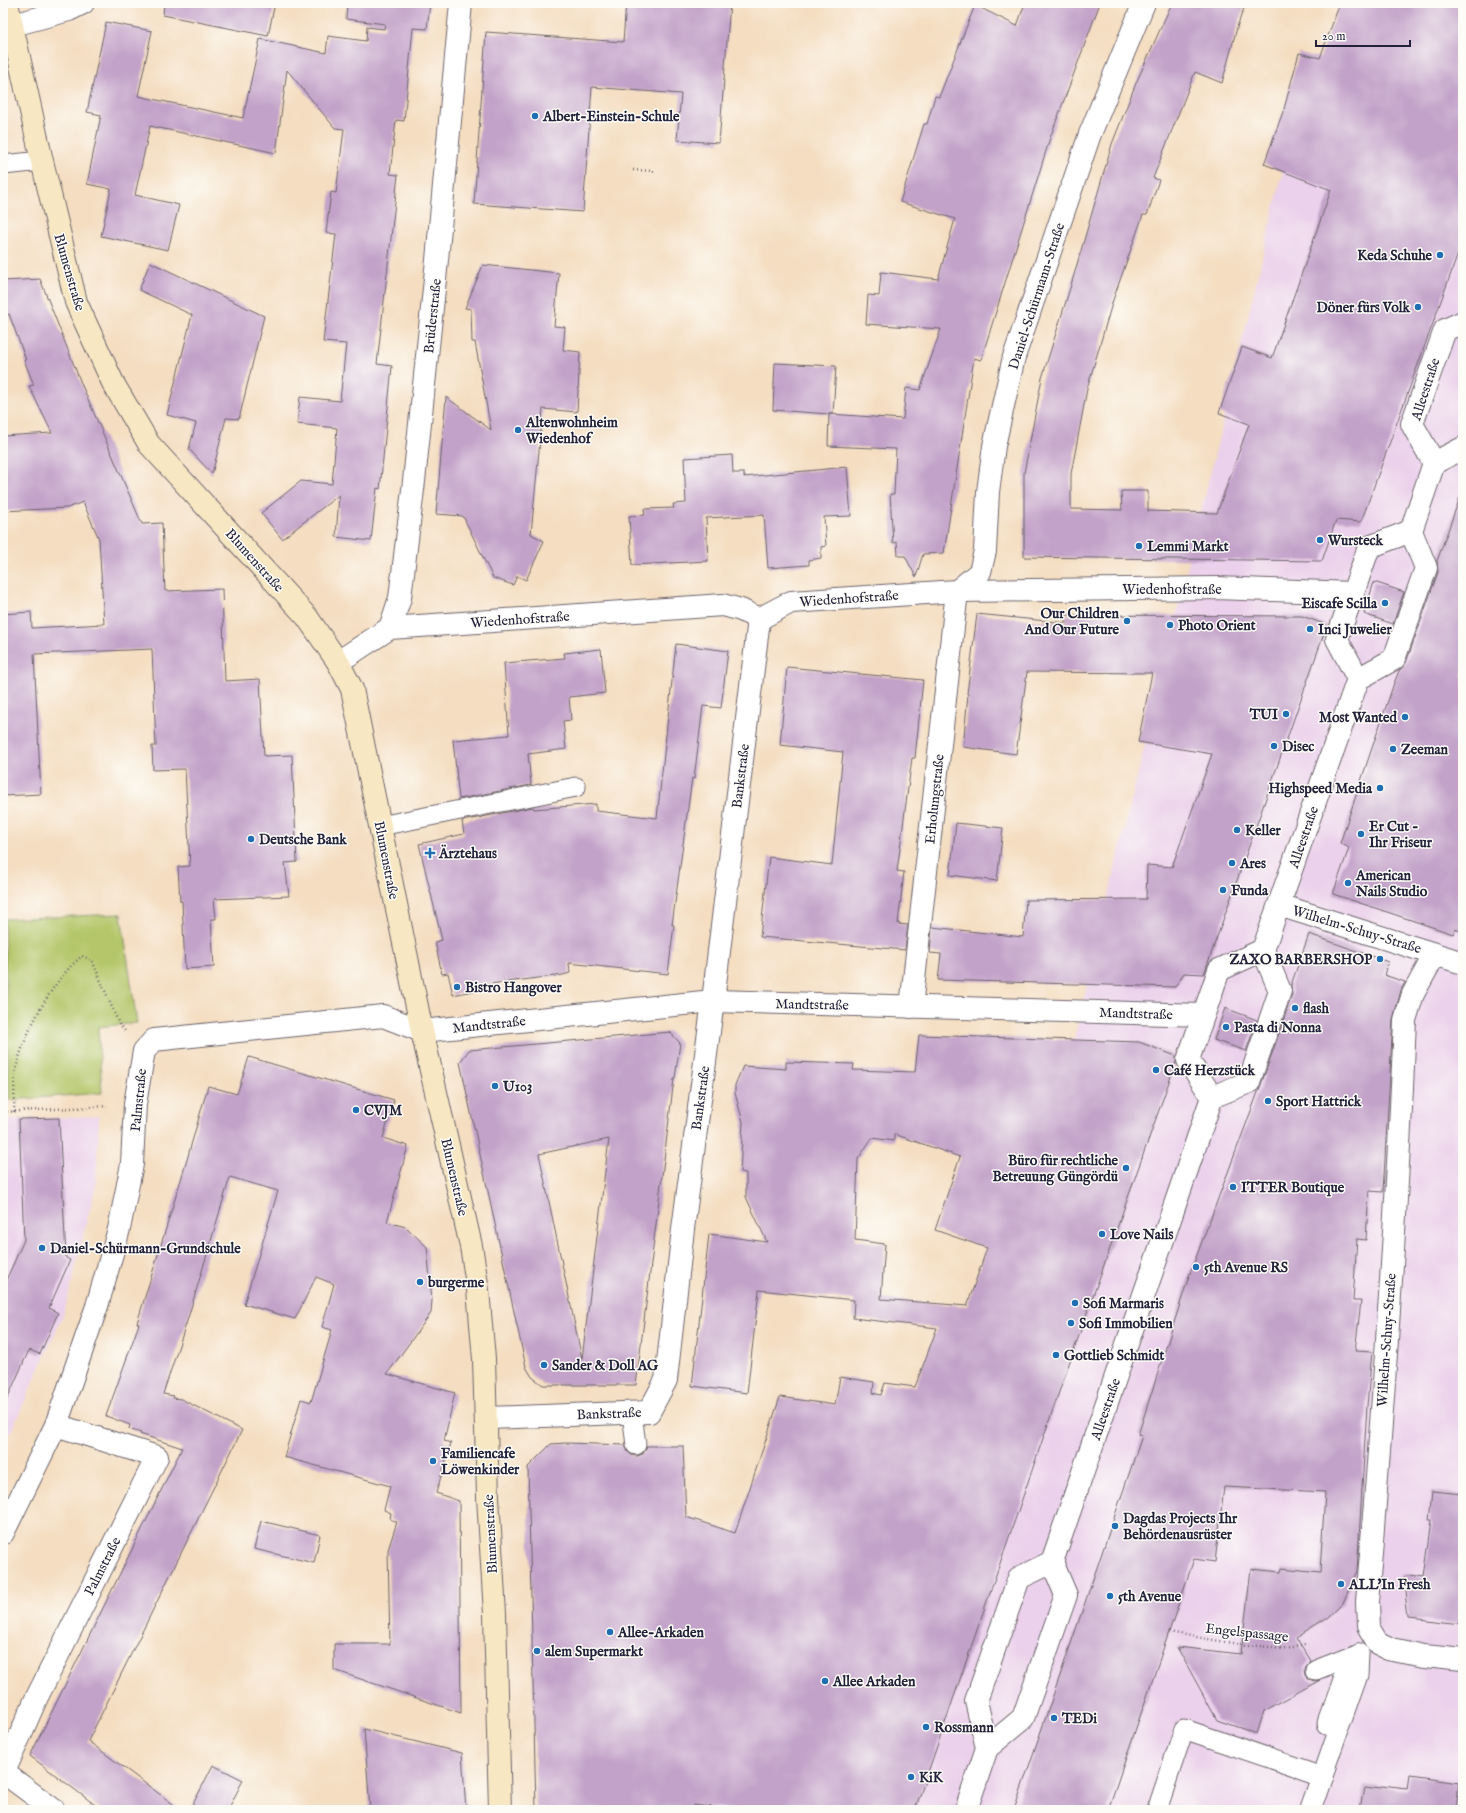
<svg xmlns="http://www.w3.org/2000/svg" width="1466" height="1813" font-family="'IM FELL English',serif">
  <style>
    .built { fill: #ebd1eb }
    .green { fill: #b4c669; stroke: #6b7452 }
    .building { fill: #c3a2c9; fill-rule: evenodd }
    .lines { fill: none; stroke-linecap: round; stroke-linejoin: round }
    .lane-casing { stroke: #6c636a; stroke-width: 21 }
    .street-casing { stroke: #6c636a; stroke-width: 24 }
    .secondary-casing { stroke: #6c636a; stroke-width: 24 }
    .path { stroke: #6c636a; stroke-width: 2.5; stroke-dasharray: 1 3; stroke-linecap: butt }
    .lane { stroke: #fff; stroke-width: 19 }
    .street { stroke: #fff; stroke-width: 22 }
    .secondary { stroke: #f7e8c3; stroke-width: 22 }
    .poi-dot { fill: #1f6fb2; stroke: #fdfcf7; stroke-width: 1.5 }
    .labels { text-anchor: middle; stroke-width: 3; stroke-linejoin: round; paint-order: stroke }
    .poi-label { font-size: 14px; font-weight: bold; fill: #22223b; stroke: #fdfcf7; text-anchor: start }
    .street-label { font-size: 14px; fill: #22223b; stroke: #fdfcf7 }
  </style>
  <rect width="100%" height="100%" fill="#fdfcf7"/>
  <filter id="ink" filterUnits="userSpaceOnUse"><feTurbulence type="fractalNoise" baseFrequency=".025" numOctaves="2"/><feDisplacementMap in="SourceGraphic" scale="8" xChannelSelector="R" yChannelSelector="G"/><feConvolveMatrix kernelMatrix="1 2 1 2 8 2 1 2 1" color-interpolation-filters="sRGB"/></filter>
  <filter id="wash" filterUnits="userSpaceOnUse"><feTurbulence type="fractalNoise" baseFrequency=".012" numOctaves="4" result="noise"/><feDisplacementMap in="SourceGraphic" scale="16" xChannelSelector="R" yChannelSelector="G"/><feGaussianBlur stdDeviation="0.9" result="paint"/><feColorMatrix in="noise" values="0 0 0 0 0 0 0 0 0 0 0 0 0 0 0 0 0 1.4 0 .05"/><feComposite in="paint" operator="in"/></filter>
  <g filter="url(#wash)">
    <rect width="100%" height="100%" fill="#f4ddc0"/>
    <!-- built -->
    <g class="built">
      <path d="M1463,3V1793L1461,1810H560L904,1546L1068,1064L1287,155Z"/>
      <path d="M99,1116L96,1184L64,1313L3,1450V1120Z"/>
    </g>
    <!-- green -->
    <path class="green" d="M121,914L137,1023L98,1027L102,1093L9,1100L4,919Z"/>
    <g id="blocks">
      <!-- building -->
      <g class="building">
        <path d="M164,3H275L268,36L163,15Z"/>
        <path d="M347,3H430L427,29L413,28L404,121L396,120L390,174L398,175L377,364L392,366L380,489L377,488L371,541L336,537L339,495L282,539L261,513L301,481L332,484L337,428L297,424L300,397L340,401L346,344L323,342L336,234L326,233L331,192L336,193L344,129L335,128L287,70L276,153L150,126L135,195L179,205L168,250L101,236L111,189L87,184L101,115L87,112L106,22L152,31L138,96L243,118L260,39L326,53L328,36L366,41L367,27L384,29L385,24L346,19Z"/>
        <path d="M626,3H730L719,143L677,140L681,94L592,87L583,212L474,204L486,32L623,42Z"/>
        <path d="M1025,3H1100L1050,138L981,360L974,358L944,553L923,554L916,577L905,556H898L897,542L893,543L890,494H894L896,449L828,446L829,414L773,410L775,363L836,366L833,414H829L903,419L906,388L920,390L941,329L866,324L868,295L879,296L881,272L938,279L955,219L900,202L924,124H927L935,96L939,97L975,5L1017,26Z"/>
        <path d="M1172,3H1246L1238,24L1222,83L1195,72L1153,178L1159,180L1147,215H1143L1113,300L1087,389L1071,474V509L1122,510L1121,491H1148V511L1217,513L1249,424L1219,413L1242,347L1272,358L1331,190L1264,164L1284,109L1299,53L1320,58L1340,3H1463V240L1361,522L1336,520L1322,561L1024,557V473L1042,378L1071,285L1112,144L1136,83Z"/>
        <path d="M150,262L264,316L239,419L226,418L212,474L189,449L196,423L167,415L192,315L139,290Z"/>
        <path d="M483,265L559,273L554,326L565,327L563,350L580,352L577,412L543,409L531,534L544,541L526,580L517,576L513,585L493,578L463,516L436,514L446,397L491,430L475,342H472L471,309L465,308Z"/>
        <path d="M40,279L81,383L142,524L162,523L165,591L222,589L225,681L260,679L264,756L292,755L297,862L285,863L289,896L214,899L216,919H211L214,967L185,969L182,901H180L178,867L190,866L185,769L153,770L152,746H156L152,649L34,654L41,794L3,796V614L31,612L32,628L104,624L99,539L83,502L67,508L3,511V436L52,433L29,386L34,385L24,360H26L9,314L3,316V281Z"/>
        <path d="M732,455L733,473H744V477L847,467L851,516L824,517L826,546L821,547V558L809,560V565L768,568L764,515L706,518L708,561L632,565L629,516L645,515L644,509L674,508L673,504L686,503L684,458Z"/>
        <path d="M1460,497L1463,498V932L1455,929L1453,934L1333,894L1349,848L1340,843L1394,683L1399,671L1406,663L1438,572L1437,561Z"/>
        <path d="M1374,582L1404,592L1393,624L1364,614Z"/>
        <path d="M977,614L1066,623V615L1302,616L1327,625L1204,974L1184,973L1175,987L938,980L941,954L930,953L932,927L1023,937L1026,900L1146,899L1147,865L1172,867L1212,754L1138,742L1152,673L1027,672L1016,754L963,747L968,694H967Z"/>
        <path d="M676,644L728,651L721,708L703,706L694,779L692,778L672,925H674L668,974L569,963L570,973L563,975L482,985L483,989L453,995L448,973L442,974L435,942L442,940L419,844L464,834L462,821L533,807L534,809L596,804V811L657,818Z"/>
        <path d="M601,649L605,693L569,697L571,720L563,721L566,749L528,754L531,785L459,799L453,740L509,735L504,663L565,658L564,653Z"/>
        <path d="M787,667L923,680L915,758H912L897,871L904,872L898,924L908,925L905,950L760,937L769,857L832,865L843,752L780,745Z"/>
        <path d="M956,823L1003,828L997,881L950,875Z"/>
        <path d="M1309,934L1388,962L1384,975L1405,982L1401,990L1393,1019L1383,1192L1369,1191L1366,1240L1357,1239L1353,1301H1361L1355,1351L1372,1352L1367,1406L1357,1571L1343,1603L1328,1618L1296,1638L1310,1661L1305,1668L1306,1674L1309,1679L1314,1681L1320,1680L1264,1711L1257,1734L1217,1720L1177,1647L1241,1654L1251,1569L1281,1572L1282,1568L1320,1572L1325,1492L1224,1487L1215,1562L1194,1559L1108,1810H1014L1142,1436L1138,1435L1189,1276L1266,1071L1292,995L1291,985Z"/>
        <path d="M1225,1008L1257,1020L1246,1051L1214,1040Z"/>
        <path d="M670,1032L680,1043L675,1078L674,1079L636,1385H543L532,1377L526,1367L460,1062L469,1050ZM609,1139L582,1359L539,1154Z"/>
        <path d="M919,1035L1139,1042L1176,1056V1062L1059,1392L915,1810H731L724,1808L693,1805L694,1810H536L528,1467L551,1444L566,1443L625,1445L628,1452L632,1455L637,1456L643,1454L647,1446H683L686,1517L735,1533L780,1397L835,1405L840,1377L874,1382L873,1393L881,1395L885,1383L915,1387L937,1328L853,1318L854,1300L759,1290L747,1393L692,1386L709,1234L767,1242L746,1197V1173L740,1172L743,1122L735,1093V1085L743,1066L786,1069V1062L854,1064L853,1070L915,1072ZM894,1134L960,1157L935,1230L987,1248L967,1306L881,1299L885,1244L855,1240L858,1159L872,1138L894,1141Z"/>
        <path d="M249,1057L394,1100L383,1138L408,1146L387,1222L406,1227L427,1247L432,1300L431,1313L387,1374L455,1393L444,1441L451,1443L436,1493L459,1501L461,1713L334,1670V1644H390L388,1550L397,1522L390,1519L391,1513L384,1510L390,1486L284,1457L301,1399L311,1402L332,1330L322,1327L334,1284L316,1277L295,1319L244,1304L278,1191L230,1177L188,1318L163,1394L174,1396L173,1398L181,1399L242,1430L88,1741L181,1810H102L30,1756L182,1448L140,1434L141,1433L129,1429L130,1425L106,1416L139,1324L137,1323L186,1163L208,1086L237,1094Z"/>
        <path d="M59,1118L66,1258L70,1260L49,1308L58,1313L40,1354L29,1350L3,1408V1287L24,1240L19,1119Z"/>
        <path d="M1432,1491L1463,1494V1624L1409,1618L1404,1574L1424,1577L1432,1521H1429Z"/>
        <path d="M261,1521L320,1535L314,1563L254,1549Z"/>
        <path d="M364,1729L462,1753L466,1810H370Z"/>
        <path d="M213,1765L243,1780L228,1810H190Z"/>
        <path d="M1409,1776L1459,1783L1456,1810H1360L1364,1785L1407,1790Z"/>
      </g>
    </g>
  </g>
  <g filter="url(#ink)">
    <use href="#blocks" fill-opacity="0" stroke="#6c636a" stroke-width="1"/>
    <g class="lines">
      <defs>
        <g id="lane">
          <path d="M3,165L42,161"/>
          <path d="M380,826L576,787"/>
          <path d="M632,1413L636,1445"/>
          <path d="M1316,1670L1357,1654"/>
          <path d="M1327,1723L1346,1669L1359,1653"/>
          <path d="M1157,1810L1184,1729L1322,1776"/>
          <path d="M1310,1810L1358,1674L1359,1653"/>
        </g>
        <g id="street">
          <path d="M13,25L69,10L83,3"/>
          <path d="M1434,463L1412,424L1445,330L1463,322"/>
          <path d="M759,619L791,602L957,591L1216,588L1353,593"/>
          <path d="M390,628L400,598L414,481L437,260L461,3"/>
          <path d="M338,662L390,628L723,605L741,610L759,619"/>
          <path d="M1358,679L1394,659L1426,568L1411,531"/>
          <path d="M1279,905L1463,963"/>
          <path d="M1435,954L1413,994L1405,1020C1397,1215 1383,1409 1367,1602L1368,1627L1377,1642L1391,1649L1424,1656L1463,1660"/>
          <path d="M911,1007L957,591L980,572L985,551L988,492L994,446L1014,357L1090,134L1144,3"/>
          <path d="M1212,1097L1249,1082L1280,991L1263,950"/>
          <path d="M487,1418L649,1412L666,1380L683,1229L713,1001L759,619"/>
          <path d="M3,1533L56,1425L97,1306L119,1229L132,1164L135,1104L144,1051L154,1040L383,1016L422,1031L713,1001L1203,1015"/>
          <path d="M987,1748L1023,1718L1066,1595L1052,1562"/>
          <path d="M3,1772L54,1810"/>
          <path d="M4,1772L36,1699L157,1457L56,1425"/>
          <path d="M966,1810L987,1748L976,1701L1019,1578L1052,1562L1212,1097L1188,1060L1219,970L1263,950L1358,679L1337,639L1369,547L1411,531L1434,463L1463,448"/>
        </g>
        <path id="secondary" d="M7,3L42,161L76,302L113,383L149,444L307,617L338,662L352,689L422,1031L471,1246L478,1290L484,1359L488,1497L495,1614L500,1810"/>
      </defs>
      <!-- lane casing -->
      <use href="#lane" class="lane-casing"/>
      <!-- street casing -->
      <use href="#street" class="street-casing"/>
      <!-- secondary casing -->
      <use href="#secondary" class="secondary-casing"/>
      <!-- path -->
      <g class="path">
        <path d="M633,170L657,171"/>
        <path d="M3,1112L107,1106"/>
        <path d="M14,1112C15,1098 13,1082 16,1069C24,1033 53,979 82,956L92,960L119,1024L126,1032"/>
        <path d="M1169,1632C1203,1638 1274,1653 1305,1645"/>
      </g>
      <!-- lane -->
      <use href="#lane" class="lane"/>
      <!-- street -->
      <use href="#street" class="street"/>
      <!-- secondary -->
      <use href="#secondary" class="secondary"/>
    </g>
  </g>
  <!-- markers -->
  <g class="poi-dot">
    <circle cx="535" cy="116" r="4"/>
    <circle cx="1440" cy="255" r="4"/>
    <circle cx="1418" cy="307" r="4"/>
    <circle cx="518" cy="430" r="4"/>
    <circle cx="1320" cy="540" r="4"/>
    <circle cx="1139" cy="546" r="4"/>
    <circle cx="1385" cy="603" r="4"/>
    <circle cx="1127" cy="621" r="4"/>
    <circle cx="1170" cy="625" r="4"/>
    <circle cx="1310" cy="629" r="4"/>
    <circle cx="1286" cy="714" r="4"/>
    <circle cx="1405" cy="717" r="4"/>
    <circle cx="1274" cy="746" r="4"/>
    <circle cx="1393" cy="749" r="4"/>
    <circle cx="1380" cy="788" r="4"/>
    <circle cx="1237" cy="830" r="4"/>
    <circle cx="1361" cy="834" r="4"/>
    <circle cx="251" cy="839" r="4"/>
    <path d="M428 847h4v4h4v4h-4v4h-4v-4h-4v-4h4z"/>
    <circle cx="1232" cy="863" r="4"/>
    <circle cx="1348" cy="883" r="4"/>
    <circle cx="1223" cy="890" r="4"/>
    <circle cx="1380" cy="959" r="4"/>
    <circle cx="457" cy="987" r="4"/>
    <circle cx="1295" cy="1008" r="4"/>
    <circle cx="1226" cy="1027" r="4"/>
    <circle cx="1156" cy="1070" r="4"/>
    <circle cx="495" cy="1086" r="4"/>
    <circle cx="1268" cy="1101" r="4"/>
    <circle cx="356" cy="1110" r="4"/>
    <circle cx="1126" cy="1168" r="4"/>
    <circle cx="1233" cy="1187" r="4"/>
    <circle cx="1102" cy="1234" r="4"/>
    <circle cx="42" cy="1248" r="4"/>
    <circle cx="1196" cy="1267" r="4"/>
    <circle cx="420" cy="1282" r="4"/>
    <circle cx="1075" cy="1303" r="4"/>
    <circle cx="1071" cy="1323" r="4"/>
    <circle cx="1056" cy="1355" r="4"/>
    <circle cx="544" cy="1365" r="4"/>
    <circle cx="433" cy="1461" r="4"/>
    <circle cx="1115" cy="1526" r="4"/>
    <circle cx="1341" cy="1584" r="4"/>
    <circle cx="1110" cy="1596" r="4"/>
    <circle cx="610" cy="1632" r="4"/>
    <circle cx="537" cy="1651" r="4"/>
    <circle cx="825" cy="1681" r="4"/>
    <circle cx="1054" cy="1718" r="4"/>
    <circle cx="926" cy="1727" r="4"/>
    <circle cx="911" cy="1777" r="4"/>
  </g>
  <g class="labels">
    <!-- poi labels -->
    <g class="poi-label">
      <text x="543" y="121">Albert-Einstein-Schule</text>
      <text x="1432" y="260" text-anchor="end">Keda Schuhe</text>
      <text x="1410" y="312" text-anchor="end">Döner fürs Volk</text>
      <text x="526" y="427">Altenwohnheim<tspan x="526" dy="16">Wiedenhof</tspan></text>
      <text x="1328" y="545">Wursteck</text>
      <text x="1147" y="551">Lemmi Markt</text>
      <text x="1377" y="608" text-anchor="end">Eiscafe Scilla</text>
      <text x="1119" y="618" text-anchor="end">Our Children<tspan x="1119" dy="16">And Our Future</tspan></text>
      <text x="1178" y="630">Photo Orient</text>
      <text x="1318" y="634">Inci Juwelier</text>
      <text x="1278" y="719" text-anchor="end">TUI</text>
      <text x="1397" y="722" text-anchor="end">Most Wanted</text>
      <text x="1282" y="751">Disec</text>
      <text x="1401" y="754">Zeeman</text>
      <text x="1372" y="793" text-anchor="end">Highspeed Media</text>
      <text x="1369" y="831">Er Cut -<tspan x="1369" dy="16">Ihr Friseur</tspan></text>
      <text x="1245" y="835">Keller</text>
      <text x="259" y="844">Deutsche Bank</text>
      <text x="439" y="858">Ärztehaus</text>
      <text x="1240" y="868">Ares</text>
      <text x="1356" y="880">American<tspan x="1356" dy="16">Nails Studio</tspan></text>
      <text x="1231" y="895">Funda</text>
      <text x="1372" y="964" text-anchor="end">ZAXO BARBERSHOP</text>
      <text x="465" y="992">Bistro Hangover</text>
      <text x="1303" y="1013">flash</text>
      <text x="1234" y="1032">Pasta di Nonna</text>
      <text x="1164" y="1075">Café Herzstück</text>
      <text x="503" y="1091">U103</text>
      <text x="1276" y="1106">Sport Hattrick</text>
      <text x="364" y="1115">CVJM</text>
      <text x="1118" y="1165" text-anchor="end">Büro für rechtliche<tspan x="1118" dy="16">Betreuung Güngördü</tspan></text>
      <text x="1241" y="1192">ITTER Boutique</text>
      <text x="1110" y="1239">Love Nails</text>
      <text x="50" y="1253">Daniel-Schürmann-Grundschule</text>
      <text x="1204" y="1272">5th Avenue RS</text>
      <text x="428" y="1287">burgerme</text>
      <text x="1083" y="1308">Sofi Marmaris</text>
      <text x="1079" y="1328">Sofi Immobilien</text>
      <text x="1064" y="1360">Gottlieb Schmidt</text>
      <text x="552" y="1370">Sander &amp; Doll AG</text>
      <text x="441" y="1458">Familiencafe<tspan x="441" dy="16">Löwenkinder</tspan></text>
      <text x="1123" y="1523">Dagdas Projects Ihr<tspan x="1123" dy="16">Behördenausrüster</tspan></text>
      <text x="1349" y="1589">ALL'In Fresh</text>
      <text x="1118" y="1601">5th Avenue</text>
      <text x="618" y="1637">Allee-Arkaden</text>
      <text x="545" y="1656">alem Supermarkt</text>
      <text x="833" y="1686">Allee Arkaden</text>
      <text x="1062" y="1723">TEDi</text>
      <text x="934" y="1732">Rossmann</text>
      <text x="919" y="1782">KiK</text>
    </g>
    <!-- street labels -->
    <g class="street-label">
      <text transform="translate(70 272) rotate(74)" y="5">Blumenstraße</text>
      <text transform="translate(1036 296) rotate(-72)" y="5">Daniel-Schürmann-Straße</text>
      <text transform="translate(432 316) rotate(-84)" y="5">Brüderstraße</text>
      <text transform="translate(1425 389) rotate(-72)" y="5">Alleestraße</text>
      <text transform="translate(255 560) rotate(48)" y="5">Blumenstraße</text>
      <text x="1172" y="594">Wiedenhofstraße</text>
      <text transform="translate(849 598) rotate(-4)" y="5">Wiedenhofstraße</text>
      <text transform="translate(520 619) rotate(-4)" y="5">Wiedenhofstraße</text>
      <text transform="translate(740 776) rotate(-83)" y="5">Bankstraße</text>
      <text transform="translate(934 799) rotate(-84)" y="5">Erholungstraße</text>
      <text transform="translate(1303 837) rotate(-71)" y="5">Alleestraße</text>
      <text transform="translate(387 860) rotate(79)" y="5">Blumenstraße</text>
      <text transform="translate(1357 929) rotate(17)" y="5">Wilhelm-Schuy-Straße</text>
      <text transform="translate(812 1004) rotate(1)" y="5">Mandtstraße</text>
      <text transform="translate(1136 1013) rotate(2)" y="5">Mandtstraße</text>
      <text transform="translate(489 1024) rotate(-6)" y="5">Mandtstraße</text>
      <text transform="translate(700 1098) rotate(-82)" y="5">Bankstraße</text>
      <text transform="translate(138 1100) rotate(-84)" y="5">Palmstraße</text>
      <text transform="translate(455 1177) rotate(77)" y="5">Blumenstraße</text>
      <text transform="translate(1386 1340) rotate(-86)" y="5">Wilhelm-Schuy-Straße</text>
      <text transform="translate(1105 1409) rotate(-71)" y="5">Alleestraße</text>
      <text transform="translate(609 1413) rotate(-2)" y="5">Bankstraße</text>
      <text transform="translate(490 1534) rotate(-93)" y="5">Blumenstraße</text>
      <text transform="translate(102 1566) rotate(-63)" y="5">Palmstraße</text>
      <text transform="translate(1247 1632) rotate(6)" y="5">Engelspassage</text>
    </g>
  </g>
  <!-- margin -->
  <rect width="1466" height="1813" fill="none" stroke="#fdfcf7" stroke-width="16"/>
  <!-- scale -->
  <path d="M1316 40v6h94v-6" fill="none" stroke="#22223b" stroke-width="2"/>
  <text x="1322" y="40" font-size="12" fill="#22223b" stroke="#fdfcf7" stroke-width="3" paint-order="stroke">20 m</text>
</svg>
